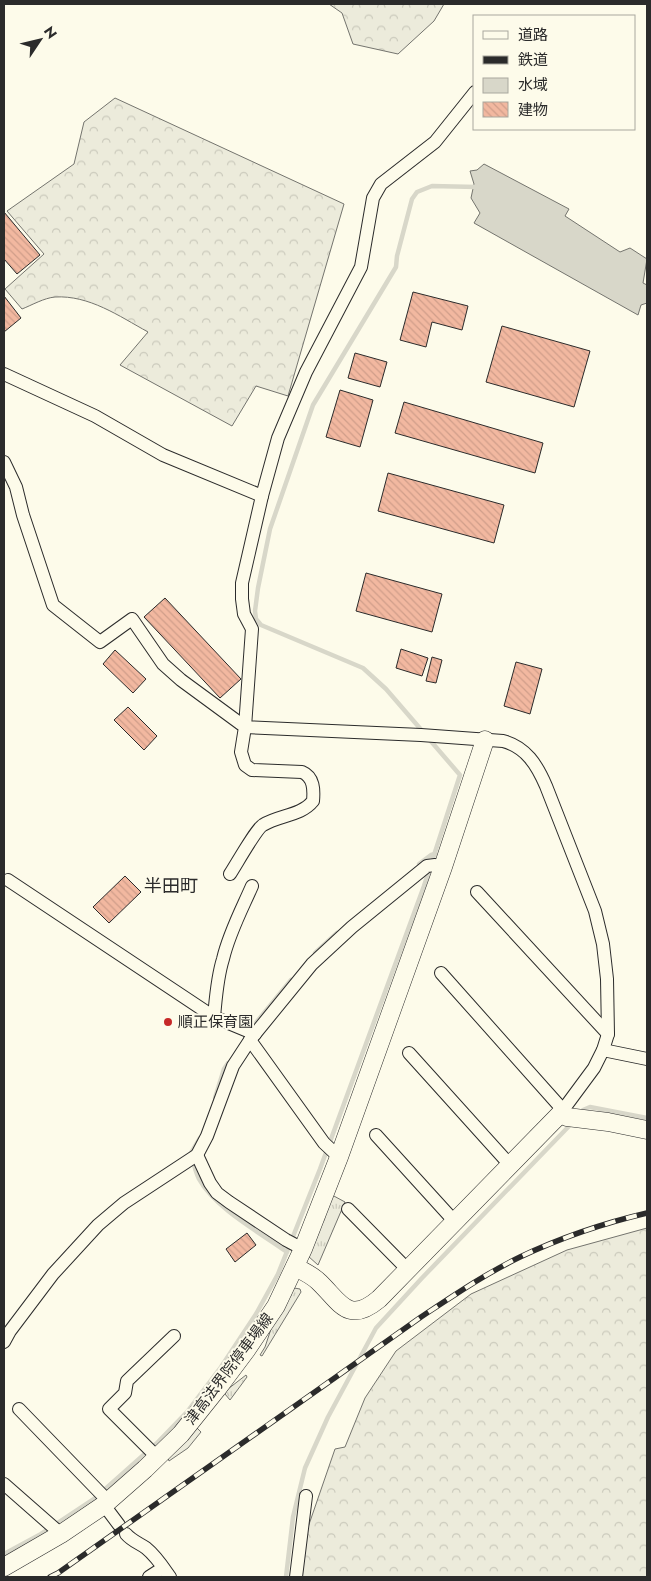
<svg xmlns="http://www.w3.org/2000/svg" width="651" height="1581" font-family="Jost,'Noto Sans JP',sans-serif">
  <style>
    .grass { fill: url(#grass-tufts); stroke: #74746e }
    .forest { fill: url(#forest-crowns); stroke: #74746e }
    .water { fill: #d8d7c9; stroke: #74746e }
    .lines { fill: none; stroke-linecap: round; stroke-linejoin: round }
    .stream { stroke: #d8d7c9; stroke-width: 4.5 }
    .building { fill: url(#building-back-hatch); stroke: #2b2b2b }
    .street-casing { stroke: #2b2b2b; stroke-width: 14 }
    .secondary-casing { stroke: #2b2b2b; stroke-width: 19 }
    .street { stroke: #fdfbea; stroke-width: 12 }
    .secondary { stroke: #fdfbea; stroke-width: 18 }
    .rail-casing { stroke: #2b2b2b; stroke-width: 5.5 }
    .rail { stroke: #fdfbea; stroke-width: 4; stroke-dasharray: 11; stroke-linecap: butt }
    .poi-dot { fill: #c62828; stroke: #fdfbea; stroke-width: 2 }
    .labels { text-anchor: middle; stroke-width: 4; stroke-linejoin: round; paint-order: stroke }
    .poi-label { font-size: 15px; fill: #2b2b2b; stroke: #fdfbea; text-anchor: start }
    .street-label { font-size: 15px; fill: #2b2b2b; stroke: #fdfbea }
    .quarter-label { font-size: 18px; fill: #2b2b2b; stroke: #fdfbea }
  </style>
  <defs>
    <pattern id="grass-tufts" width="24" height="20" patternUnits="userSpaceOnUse" patternTransform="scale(1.25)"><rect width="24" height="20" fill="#ecebdb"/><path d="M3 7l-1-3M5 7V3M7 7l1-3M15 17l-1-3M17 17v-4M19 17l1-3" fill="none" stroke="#cbcabc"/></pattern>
    <pattern id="forest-crowns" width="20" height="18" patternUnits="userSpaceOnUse" patternTransform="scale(1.25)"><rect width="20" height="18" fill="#ecebdb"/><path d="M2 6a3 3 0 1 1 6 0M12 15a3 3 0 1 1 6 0" fill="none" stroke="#cbcabc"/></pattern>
    <pattern id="building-back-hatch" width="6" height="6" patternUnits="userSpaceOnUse" patternTransform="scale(1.25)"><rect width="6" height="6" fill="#f2b8a0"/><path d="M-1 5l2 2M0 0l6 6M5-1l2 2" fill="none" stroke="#d09e8a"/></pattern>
  </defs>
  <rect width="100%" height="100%" fill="#fdfbea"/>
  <!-- grass -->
  <g class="grass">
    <path d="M332,1195L345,1202L318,1265L308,1256Z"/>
    <path d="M294,1288L300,1289L301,1292L262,1356L260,1355L265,1347L272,1326Z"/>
    <path d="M246,1375L247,1377L230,1400L225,1394L228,1389Z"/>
    <path d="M197,1428L201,1432L188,1448L169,1461L168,1458Z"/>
  </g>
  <!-- forest -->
  <g class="forest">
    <path d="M329,4H328H444L434,21L398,54L353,44L342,13Z"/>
    <path d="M115,98L344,204L288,396L256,386L232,426L120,365L148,332C119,316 89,295 55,297C44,298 32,305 22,309L5,289L44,254L7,211L74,164L84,122Z"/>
    <path d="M647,1228V1577H301L305,1536L335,1449L345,1447L365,1398L396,1351L471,1294L567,1250Z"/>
  </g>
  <!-- water -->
  <path class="water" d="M484,164L569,209L565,216L620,252L630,248L647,259L643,283L647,285V303L641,305L638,315L474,223L480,213L471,198L474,184L470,171L477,170Z"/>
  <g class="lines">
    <!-- stream -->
    <g class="stream">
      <path d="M424,733L386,689L363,668L261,625L256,619L255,611L258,588L270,529L313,405L396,267L397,256L412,199L417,192L432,186L477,187"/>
      <path d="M419,864L431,855L435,854"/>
      <path d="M315,953L337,933"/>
      <path d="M250,1030L291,980"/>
      <path d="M215,1098L224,1069L228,1063"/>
      <path d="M579,1114L583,1110L590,1107L647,1118"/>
      <path d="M200,1138L191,1153C193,1161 195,1171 199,1179C215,1208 259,1232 287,1252"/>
      <path d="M4,1554L41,1534L94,1499L157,1443L187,1412L221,1367L256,1314L278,1274L320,1169L424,886L460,775L429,739"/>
      <path d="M286,1577L293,1517L305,1468L328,1417L376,1328L422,1278L573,1122"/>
    </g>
  </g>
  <!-- building -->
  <g class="building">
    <path d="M4,212L40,255L17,274L4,259Z"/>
    <path d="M413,292L468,306L462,330L432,322L426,347L400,340Z"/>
    <path d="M4,296L21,318L4,332Z"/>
    <path d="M502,326L590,351L574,407L486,382Z"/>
    <path d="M355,353L387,362L380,387L348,378Z"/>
    <path d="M340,390L373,400L360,447L326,437Z"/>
    <path d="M404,402L543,443L535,473L395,433Z"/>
    <path d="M388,473L504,505L494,543L378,511Z"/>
    <path d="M366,573L442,594L432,632L356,611Z"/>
    <path d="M165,598L241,679L220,698L144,617Z"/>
    <path d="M401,649L428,658L422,676L396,668Z"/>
    <path d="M115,650L146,679L133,693L103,664Z"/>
    <path d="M432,657L442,660L436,683L426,681Z"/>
    <path d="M516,662L542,669L530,714L504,706Z"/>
    <path d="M128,707L157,736L144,750L114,720Z"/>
    <path d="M125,876L141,892L109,923L93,907Z"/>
    <path d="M247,1233L256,1245L235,1262L226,1249Z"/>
  </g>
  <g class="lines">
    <defs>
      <g id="street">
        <path d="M475,92L435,142L381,184L373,198L361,267L306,372L278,438L262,496L242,583V599L244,614L252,629L245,727L421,735L503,741C526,747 537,765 546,786L595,911L603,944L607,979L608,1034L603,1050L594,1068L560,1114"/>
        <path d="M4,374L95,416L163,455L262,496"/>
        <path d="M4,462L16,487L23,515L53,605L100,642L132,619L163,664L181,680L245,727L241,752L245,765L252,770L302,772C314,777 314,790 313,801C301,816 279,815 263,825C256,829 236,865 230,874"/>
        <path d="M8,880L214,1017L255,1034"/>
        <path d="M477,892L608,1034"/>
        <path d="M441,973L563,1110"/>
        <path d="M214,1017C216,997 217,978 223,959C229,933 242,909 252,886"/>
        <path d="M250,1040L324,1143L339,1157"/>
        <path d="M603,1050L647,1059"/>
        <path d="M409,1053L510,1165"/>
        <path d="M376,1135L455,1222"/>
        <path d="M197,1155L210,1183L217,1193L229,1202L286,1240L303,1249"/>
        <path d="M348,1209L408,1270"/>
        <path d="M4,1342L10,1331L53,1274L98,1225L124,1203L197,1155L207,1136L233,1066L250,1040L312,964L352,927L427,866L435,865L443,867"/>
        <path d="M19,1409L109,1502"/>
        <path d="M157,1457L109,1409L125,1393L127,1381L174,1336"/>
        <path d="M4,1484L61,1534"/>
        <path d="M104,1505L119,1525"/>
        <path d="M126,1534C132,1541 139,1543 146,1548C156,1556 163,1567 170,1577"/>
        <path d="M149,1577L163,1568"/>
        <path d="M296,1577L306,1496"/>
      </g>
      <g id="secondary">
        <path d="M295,1267C303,1271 312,1275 319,1282C340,1302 348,1325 379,1299L560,1114L567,1117L608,1122L647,1130"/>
        <path d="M4,1567L61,1534L104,1505L145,1469L181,1434L217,1389L247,1349L276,1306L303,1249L339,1157L443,867L485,740"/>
      </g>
    </defs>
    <!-- street casing -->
    <use href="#street" class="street-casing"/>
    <!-- secondary casing -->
    <use href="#secondary" class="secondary-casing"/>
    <!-- street -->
    <use href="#street" class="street"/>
    <!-- secondary -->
    <use href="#secondary" class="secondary"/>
    <defs>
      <path id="rail" d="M50,1577L58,1573L421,1317C453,1296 485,1274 520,1257C560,1238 604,1223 647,1213"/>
    </defs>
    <!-- rail casing -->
    <use href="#rail" class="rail-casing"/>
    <!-- rail -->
    <use href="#rail" class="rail"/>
  </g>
  <!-- markers -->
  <circle class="poi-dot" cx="168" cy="1022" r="5"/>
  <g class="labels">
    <!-- poi labels -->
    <g class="poi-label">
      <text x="178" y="1027">順正保育園</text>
    </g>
    <!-- street labels -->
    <g class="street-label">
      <text transform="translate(229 1369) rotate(-53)" y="5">津高法界院停車場線</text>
    </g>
    <!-- quarter labels -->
    <g class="quarter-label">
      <text x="171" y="892">半田町</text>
    </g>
  </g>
  <!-- border -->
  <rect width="651" height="1581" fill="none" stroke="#2b2b2b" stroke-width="10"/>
  <!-- legend -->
  <rect x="473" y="15" width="162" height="115" fill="#fdfbea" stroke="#a9a89e"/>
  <rect x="483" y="31" width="25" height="8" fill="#fdfbea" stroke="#a9a89e"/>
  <text x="518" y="40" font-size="15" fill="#2b2b2b">道路</text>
  <rect x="483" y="56" width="25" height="8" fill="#2b2b2b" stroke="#a9a89e"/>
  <text x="518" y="65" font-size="15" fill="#2b2b2b">鉄道</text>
  <rect x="483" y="78" width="25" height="15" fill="#d8d7c9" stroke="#a9a89e"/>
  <text x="518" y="90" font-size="15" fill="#2b2b2b">水域</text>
  <rect x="483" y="102" width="25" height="15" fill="url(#building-back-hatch)" stroke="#a9a89e"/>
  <text x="518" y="115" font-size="15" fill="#2b2b2b">建物</text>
  <!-- north arrow -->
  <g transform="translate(40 40) rotate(55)" stroke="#fdfbea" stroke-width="4" paint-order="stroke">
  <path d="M0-4L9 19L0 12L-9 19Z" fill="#2b2b2b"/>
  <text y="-8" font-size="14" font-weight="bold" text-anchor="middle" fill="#2b2b2b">N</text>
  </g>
</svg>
